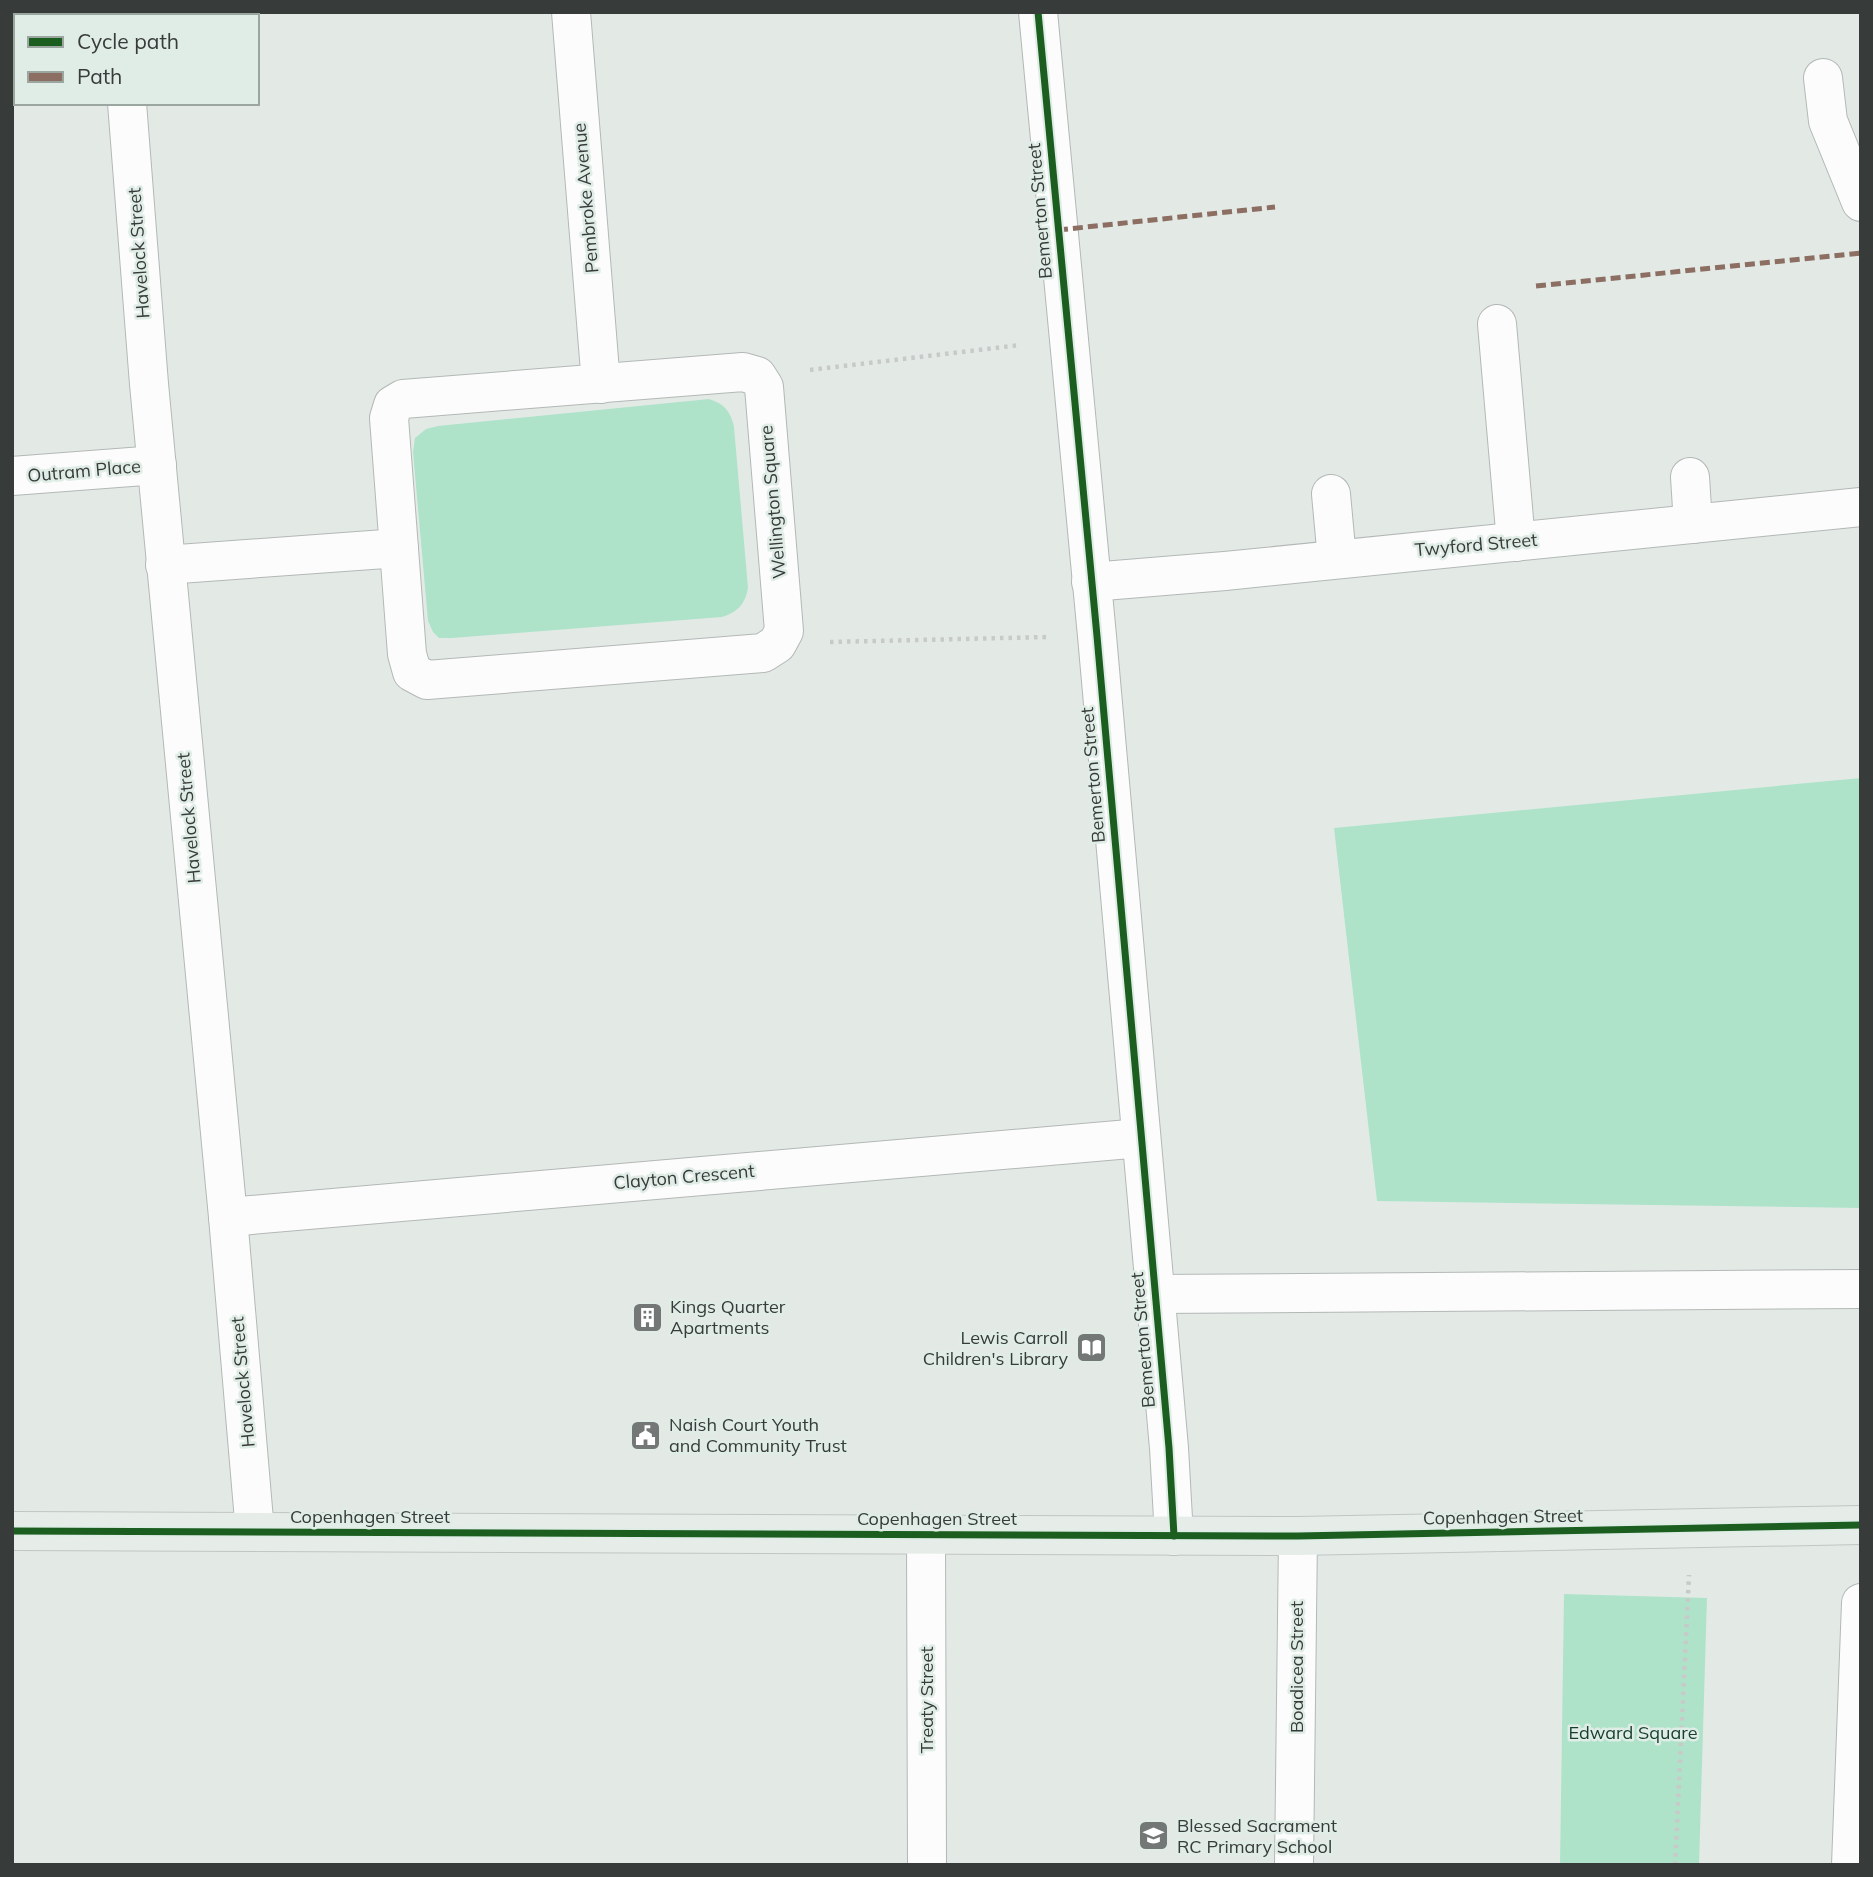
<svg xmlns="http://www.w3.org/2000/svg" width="1873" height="1877" font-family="Mulish,sans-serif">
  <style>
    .green { fill: #aee3ca }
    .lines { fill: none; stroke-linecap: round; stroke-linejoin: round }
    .minor-casing { stroke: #b3b8b6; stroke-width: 40 }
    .major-casing { stroke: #c1c5c3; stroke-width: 40 }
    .path { stroke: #c7cac8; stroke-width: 4.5; stroke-dasharray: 3.5 5; stroke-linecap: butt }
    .minor { stroke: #fbfcfb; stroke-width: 38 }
    .major { stroke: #e6ede9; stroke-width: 38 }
    .quiet { stroke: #8d6e63; stroke-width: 5; stroke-dasharray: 10 5; stroke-linecap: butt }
    .cycleway-casing { stroke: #e0ede6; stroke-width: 11 }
    .cycleway { stroke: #1b5e20; stroke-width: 7 }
    .labels { text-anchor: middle; stroke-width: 5; stroke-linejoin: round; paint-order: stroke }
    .street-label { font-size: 18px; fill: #373b39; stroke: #e0ede6 }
    .poi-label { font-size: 18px; fill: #373b39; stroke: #e0ede6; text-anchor: start }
    .park-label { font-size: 18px; fill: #163f2e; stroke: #e0ede6 }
  </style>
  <rect width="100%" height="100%" fill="#e3eae6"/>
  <!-- green -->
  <g class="green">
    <path d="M709,399C724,404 730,410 734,427L748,588C745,604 738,612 722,617L452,638H439L433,632L428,621L413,452L415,438L426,429L438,426Z"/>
    <path d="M1861,778V1208L1377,1201L1334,828Z"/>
    <path d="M1564,1594L1707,1598L1699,1865H1560Z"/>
  </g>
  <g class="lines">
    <defs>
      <g id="minor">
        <path d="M120,12L121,16"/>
        <path d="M571,12L601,384"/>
        <path d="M1038,12L1097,636L1169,1448L1174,1536"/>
        <path d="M1823,78L1828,121L1861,202"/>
        <path d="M127,103L149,384L228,1217L255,1532"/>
        <path d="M1497,324L1516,542"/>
        <path d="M743,372L757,376L764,387L784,631L777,644L763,653L427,680L412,672L407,654L389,418L393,405L403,399Z"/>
        <path d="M12,476L157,465"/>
        <path d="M1690,477L1693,524"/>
        <path d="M1331,494L1337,559"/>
        <path d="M165,565L399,548"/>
        <path d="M1091,582L1225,571L1861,507"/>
        <path d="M228,1217L1141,1138"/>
        <path d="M1155,1294L1861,1289"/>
        <path d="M926,1535L927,1865"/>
        <path d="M1294,1865L1298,1536"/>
        <path d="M1851,1865L1861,1603"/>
      </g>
      <path id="major" d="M12,1531L1298,1536L1861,1525"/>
    </defs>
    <!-- minor casing -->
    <use href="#minor" class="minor-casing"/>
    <!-- major casing -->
    <use href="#major" class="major-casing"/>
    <!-- path -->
    <g class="path">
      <path d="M810,370L1020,345"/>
      <path d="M830,642L1049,637"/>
      <path d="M1675,1865L1689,1575"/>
    </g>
    <!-- minor -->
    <use href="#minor" class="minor"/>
    <!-- major -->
    <use href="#major" class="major"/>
    <!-- quiet -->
    <g class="quiet">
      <path d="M1058,230L1275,207"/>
      <path d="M1536,286L1861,253"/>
    </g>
    <defs>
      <g id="cycleway">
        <path d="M1038,12L1097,636L1169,1448L1174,1536"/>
        <path d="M12,1531L1298,1536L1861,1525"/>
      </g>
    </defs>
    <!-- cycleway casing -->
    <use href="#cycleway" class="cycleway-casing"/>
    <!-- cycleway -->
    <use href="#cycleway" class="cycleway"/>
  </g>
  <!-- icons -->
  <defs>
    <symbol id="building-square" viewBox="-11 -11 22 22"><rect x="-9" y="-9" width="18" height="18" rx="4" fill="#737876" stroke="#e0ede6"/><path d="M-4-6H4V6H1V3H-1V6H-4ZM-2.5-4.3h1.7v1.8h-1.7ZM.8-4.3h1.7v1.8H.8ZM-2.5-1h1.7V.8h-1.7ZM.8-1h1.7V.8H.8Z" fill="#fff"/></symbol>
    <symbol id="library-square" viewBox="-11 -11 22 22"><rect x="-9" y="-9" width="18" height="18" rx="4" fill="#737876" stroke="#e0ede6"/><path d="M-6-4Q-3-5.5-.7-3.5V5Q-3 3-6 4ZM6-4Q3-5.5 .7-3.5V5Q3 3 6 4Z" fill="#fff"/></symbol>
    <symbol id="civic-square" viewBox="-11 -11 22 22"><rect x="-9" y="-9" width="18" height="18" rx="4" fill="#737876" stroke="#e0ede6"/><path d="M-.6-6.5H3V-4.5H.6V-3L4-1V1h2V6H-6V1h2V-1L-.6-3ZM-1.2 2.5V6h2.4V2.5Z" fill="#fff"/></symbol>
    <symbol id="school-square" viewBox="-11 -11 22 22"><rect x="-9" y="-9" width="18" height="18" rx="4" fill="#737876" stroke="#e0ede6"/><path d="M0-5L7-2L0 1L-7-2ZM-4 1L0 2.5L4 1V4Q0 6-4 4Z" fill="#fff"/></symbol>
  </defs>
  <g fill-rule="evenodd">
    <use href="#building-square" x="630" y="1300" width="35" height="35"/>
    <use href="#library-square" x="1074" y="1330" width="35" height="35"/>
    <use href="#civic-square" x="628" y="1418" width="35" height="35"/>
    <use href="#school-square" x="1136" y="1818" width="35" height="35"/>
  </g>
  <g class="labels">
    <!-- street labels -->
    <g class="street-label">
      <text transform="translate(586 198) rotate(-95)" y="6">Pembroke Avenue</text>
      <text transform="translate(1040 211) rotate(-95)" y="6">Bemerton Street</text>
      <text transform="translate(139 253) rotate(-94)" y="6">Havelock Street</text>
      <text transform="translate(84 471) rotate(-5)" y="6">Outram Place</text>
      <text transform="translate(773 502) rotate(-95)" y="6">Wellington Square</text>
      <text transform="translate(1476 545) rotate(-5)" y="6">Twyford Street</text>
      <text transform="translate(1093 775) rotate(-95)" y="6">Bemerton Street</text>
      <text transform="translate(189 818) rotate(-95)" y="6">Havelock Street</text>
      <text transform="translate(684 1177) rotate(-5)" y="6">Clayton Crescent</text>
      <text transform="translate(1143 1340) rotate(-95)" y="6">Bemerton Street</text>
      <text transform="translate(243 1382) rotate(-95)" y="6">Havelock Street</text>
      <text x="370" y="1523">Copenhagen Street</text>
      <text transform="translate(1503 1517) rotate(-1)" y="6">Copenhagen Street</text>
      <text x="937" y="1525">Copenhagen Street</text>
      <text transform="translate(1297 1667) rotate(-90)" y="6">Boadicea Street</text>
      <text transform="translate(927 1700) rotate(-90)" y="6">Treaty Street</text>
    </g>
    <!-- poi labels -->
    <g class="poi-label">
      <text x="670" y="1313">Kings Quarter<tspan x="670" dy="21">Apartments</tspan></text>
      <text x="1068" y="1344" text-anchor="end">Lewis Carroll<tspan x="1068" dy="21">Children's Library</tspan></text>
      <text x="669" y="1431">Naish Court Youth<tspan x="669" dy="21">and Community Trust</tspan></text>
      <text x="1177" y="1832">Blessed Sacrament<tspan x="1177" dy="21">RC Primary School</tspan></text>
    </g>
    <!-- park labels -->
    <g class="park-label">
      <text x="1633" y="1739">Edward Square</text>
    </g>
  </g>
  <!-- border -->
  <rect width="1873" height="1877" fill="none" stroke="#373b39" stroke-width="28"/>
  <!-- legend -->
  <rect x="14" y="14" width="245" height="91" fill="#e0ede6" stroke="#9ca6a1" stroke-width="2"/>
  <rect x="28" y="37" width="35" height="10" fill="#1b5e20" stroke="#9ca6a1" stroke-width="2"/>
  <text x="77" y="49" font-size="21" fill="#373b39">Cycle path</text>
  <rect x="28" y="72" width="35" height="10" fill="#8d6e63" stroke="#9ca6a1" stroke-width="2"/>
  <text x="77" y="84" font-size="21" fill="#373b39">Path</text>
</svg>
